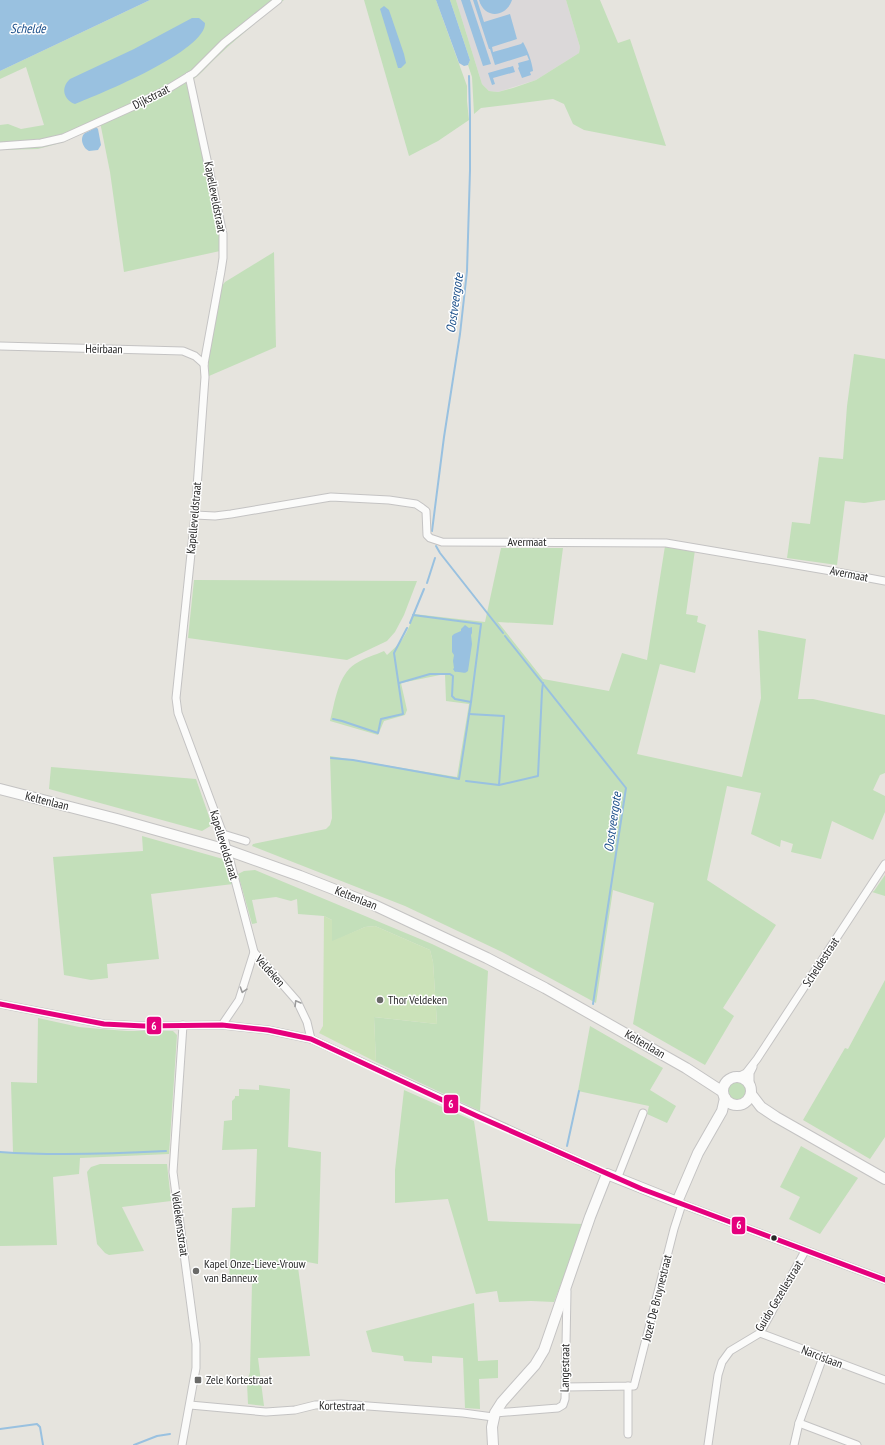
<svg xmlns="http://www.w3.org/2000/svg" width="885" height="1445" font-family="'PT Sans Narrow',sans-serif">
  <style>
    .industrial { fill: #dbd8d9 }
    .green { fill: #c3dfba }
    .pitch { fill: #cbe2b9 }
    .water { fill: #99c1e0 }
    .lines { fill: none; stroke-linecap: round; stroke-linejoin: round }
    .stream { stroke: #99c1e0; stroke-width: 2 }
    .street-casing { stroke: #c4c3c3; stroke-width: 9 }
    .secondary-casing { stroke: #c4c3c3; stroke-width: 12 }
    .street { stroke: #fbfbfa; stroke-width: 7 }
    .secondary { stroke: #fbfbfa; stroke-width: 10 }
    .bus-1-casing { stroke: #fff; stroke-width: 8 }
    .bus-1 { stroke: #e5007d; stroke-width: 5 }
    .oneway { stroke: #9c9c9c }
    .poi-dot { fill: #6a6a68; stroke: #fff; stroke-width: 1.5 }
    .bus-dot { fill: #282828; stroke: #fff; stroke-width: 1.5 }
    .labels { text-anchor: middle; stroke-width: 3; stroke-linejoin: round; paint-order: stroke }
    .street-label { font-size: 12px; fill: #282828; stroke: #fff }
    .poi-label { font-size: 12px; fill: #282828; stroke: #fff; text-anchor: start }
    .water-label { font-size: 13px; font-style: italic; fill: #1b4f8a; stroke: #fff }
    .line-badge { stroke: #fff; stroke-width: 1.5 }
    .badge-label { font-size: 11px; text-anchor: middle; font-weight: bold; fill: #fff }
  </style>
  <rect width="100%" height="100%" fill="#e6e4de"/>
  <!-- industrial -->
  <path class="industrial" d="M456,0H566L580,47L579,53L536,80L498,92L489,91L482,84Z"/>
  <!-- green -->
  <g class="green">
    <path d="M150,0H284C261,18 239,36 218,56C208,65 198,78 186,84L190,92L219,233L220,251L124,272L110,172L100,122L75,133L76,136L64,142L38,149L0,150V125L8,124L21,129L44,125L26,67L0,79V71Z"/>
    <path d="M364,0H436L467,86V101L469,120L438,141L409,156Z"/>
    <path d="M450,0H456L482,84L489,91L498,92L513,88L536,80L579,53L580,47L566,0H600L618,43L630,39L666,146L584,130L573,124L564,104L553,99L481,108L474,114L472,77L468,65L470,60Z"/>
    <path d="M274,252L276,347L209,376L208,358L220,288L225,282Z"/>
    <path d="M854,354L885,359V500L864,503L845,501L837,565L787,558L792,522L810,524L819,457L843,459L847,406Z"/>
    <path d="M665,546L695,550L686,614L698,616L697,622L706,625L695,673L660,664L637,754L742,777L761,698L758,630L806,639L798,699H813L885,715V773L880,775L873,790L885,796V812L873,840L832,821L821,859L791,852L793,844L781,840L780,847L751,834L761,793L727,786L707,880L776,925L723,1008L734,1016L705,1065L633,1024L654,903L613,890L596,1003L502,952L405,906L252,846L253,844L326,829L330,825L332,818L330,756L457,777L469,704L446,701L445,674L401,683L407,710L405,715L384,721L378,735L330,721C335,702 338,675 355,664C364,658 375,655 384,651L387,655C404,640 406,635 414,614L485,622L501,548H563L553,625L498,622L543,679L609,691L622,653L647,660Z"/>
    <path d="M194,580L417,581L404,615L395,632L387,641L347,660L188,638Z"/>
    <path d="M51,767L196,779L212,825L202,831L49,789Z"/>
    <path d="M142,836L223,859L227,862L233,884L151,894L159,959L107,964L108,978L91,980L64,975L53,857L143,851Z"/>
    <path d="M255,870L432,944L488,971L480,1111L376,1062L374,1017L437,1024L433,962L430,950L375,926L365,927L332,942V920L324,916L298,914L297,899L291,901L276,897L252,900L257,923L252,924L238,874L244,871Z"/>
    <path d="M885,875V896L872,892L874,891Z"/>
    <path d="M885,980V1137L870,1159L803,1120L845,1048L848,1049Z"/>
    <path d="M38,1018L79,1027L101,1029L127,1031H173L177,1035L169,1154L80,1158L79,1174L53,1177L57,1245L0,1246V1152L13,1153L11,1082L37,1083Z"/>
    <path d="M590,1026L663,1068L650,1090L676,1106L667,1123L647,1114L649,1106L578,1091Z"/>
    <circle cx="737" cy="1091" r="9"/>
    <path d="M259,1085L290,1089L288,1147L321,1152L318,1264L297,1260L310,1356L258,1358L264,1406L248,1404L247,1383L250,1372L252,1283L229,1282L232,1208L255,1207L257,1149L222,1150L224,1121L232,1120V1101L235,1098V1096H239V1089L259,1090Z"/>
    <path d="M404,1090L474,1121L488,1221L584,1224L554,1302L531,1301L499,1302L497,1291L476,1294L448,1199L395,1203V1170Z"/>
    <path d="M801,1146L858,1178L820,1234L789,1219L800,1197L780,1187Z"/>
    <path d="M100,1164H167L171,1201L122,1207L144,1251L109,1255L105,1253L97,1244L87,1172L91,1167Z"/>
    <path d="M474,1303L478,1361L498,1360V1378L479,1379L480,1409L465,1408L463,1358L432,1356V1363L404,1361L403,1356L372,1352L366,1331Z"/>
  </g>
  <!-- pitch -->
  <path class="pitch" d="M324,916L332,920V941L365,927L375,926L430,950L433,962L437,1024L374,1017L376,1062L319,1033L323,1026Z"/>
  <!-- water -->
  <g class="water">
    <path d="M0,0H150L0,71Z"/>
    <path d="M436,0H450L470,60L468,65L464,66L459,63Z"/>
    <path d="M461,0H470L491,64L483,66Z"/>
    <path d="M473,0H477L484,22L510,14L517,39L492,47L493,52L521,44L523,42C528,51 532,62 533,71L530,72L531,75L522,78L518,68L519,67L518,63L529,60L527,55L495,65L490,49H489Z"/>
    <path d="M479,0H512C506,18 484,19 479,0Z"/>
    <path d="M384,6L389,10L404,54L406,63L401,68H398L380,9Z"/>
    <path d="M192,18H199L205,23C206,51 100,94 75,104C64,100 60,88 70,79L134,49Z"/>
    <path d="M513,66L515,72L493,78L495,84L492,85L488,73Z"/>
    <path d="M94,127L97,128L98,129L101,145L98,150L89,151C83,148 79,138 85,133C89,131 92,130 94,127Z"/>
    <path d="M465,625L469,628L472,627V633L471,635L472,644L468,671C464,675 460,671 455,672L453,669L454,668L453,661L454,655L452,652V636L454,634L461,631V629Z"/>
  </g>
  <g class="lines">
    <!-- stream -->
    <g class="stream">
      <path d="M432,531L444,437L460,334L467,271L470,170V115L469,76"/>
      <path d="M436,546L440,553L503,633"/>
      <path d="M427,583L435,558"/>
      <path d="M410,623L424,589"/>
      <path d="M505,636L626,788L593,1004"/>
      <path d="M399,683L430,674H450L453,676L452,696L455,699L471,702L481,624L413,615"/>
      <path d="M333,719L342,721L378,733L381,719L403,714L394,653L407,628"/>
      <path d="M331,758L353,760L459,779L471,702"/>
      <path d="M466,781L499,785L504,716L469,714"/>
      <path d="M499,785L538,776L542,691L543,683"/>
      <path d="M567,1146L579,1091"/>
      <path d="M0,1152C55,1156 110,1154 166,1151"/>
      <path d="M0,1429L37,1424L40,1427L43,1445"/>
      <path d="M134,1445L157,1436L170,1434"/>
    </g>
    <defs>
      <g id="street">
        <path d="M189,76L223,234V258L221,271L204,364L205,377L195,515L176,698L178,713L223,834L254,952L297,1001L307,1022L311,1039"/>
        <path d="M0,146L41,143L63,138L134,106L166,90L194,73L224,43L278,0"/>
        <path d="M0,346L183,351L195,356L204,364"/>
        <path d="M195,515L215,516L231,514L331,497L389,500L416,504L422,508L426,511L427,535L430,538L442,542L666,543L837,572L885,581"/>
        <path d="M223,834L246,841"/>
        <path d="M0,1004L104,1024L144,1026L222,1025L268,1030L311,1039L607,1174"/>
        <path d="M222,1025L239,1000L254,952"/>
        <path d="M740,1076L746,1073L757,1059L885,864"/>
        <path d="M750,1084V1073L753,1067"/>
        <path d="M617,1179L643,1113"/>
        <path d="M679,1203L885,1280"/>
        <path d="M760,1333L885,1380"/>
        <path d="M628,1386V1434"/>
        <path d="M565,1387L634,1386L674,1229L682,1204"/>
        <path d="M190,1405L266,1412L295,1410L315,1405L341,1404L463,1413L493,1417"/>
        <path d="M495,1413L558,1408L563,1405L565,1399L567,1291"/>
        <path d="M799,1423L857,1445"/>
        <path d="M182,1445L196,1368V1344L189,1291L173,1172L183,1025"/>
        <path d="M708,1445L718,1375L722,1362L730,1351L760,1333L805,1251"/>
        <path d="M794,1445L799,1423L823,1357"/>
      </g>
      <g id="secondary">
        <path d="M0,789L117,819L227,850L300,876L374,905L487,958L545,988L686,1068L723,1092"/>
        <circle cx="737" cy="1091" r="14"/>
        <path d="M751,1094L761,1107L776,1117L885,1179"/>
        <path d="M493,1445L492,1427L495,1413L502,1402L535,1365L544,1350L590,1217L607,1174L677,1202L698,1153L722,1111L725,1098"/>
      </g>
    </defs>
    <!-- street casing -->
    <use href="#street" class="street-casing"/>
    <!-- secondary casing -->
    <use href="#secondary" class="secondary-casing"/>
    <!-- street -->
    <use href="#street" class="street"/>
    <!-- secondary -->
    <use href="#secondary" class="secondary"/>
    <defs>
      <path id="bus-1" d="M0,1004L104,1024L144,1026L222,1025L268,1030L311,1039L477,1116L642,1189L885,1280"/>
    </defs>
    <!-- bus-1 casing -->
    <use href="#bus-1" class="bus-1-casing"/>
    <!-- bus-1 -->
    <use href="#bus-1" class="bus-1"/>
  </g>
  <!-- one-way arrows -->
  <defs><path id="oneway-chevron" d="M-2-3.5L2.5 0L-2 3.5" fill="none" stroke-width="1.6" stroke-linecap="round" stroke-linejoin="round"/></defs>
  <g class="oneway">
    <use href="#oneway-chevron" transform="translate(243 990) rotate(108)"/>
    <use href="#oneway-chevron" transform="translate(297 1003) rotate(-121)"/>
  </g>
  <!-- markers -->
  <g class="poi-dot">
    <circle cx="380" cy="1000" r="4"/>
    <circle cx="196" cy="1271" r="4"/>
    <rect x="194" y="1376" width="8" height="8" rx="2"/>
  </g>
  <circle class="bus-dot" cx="774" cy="1238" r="3.5"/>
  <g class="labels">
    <!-- street labels -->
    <g class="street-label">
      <text transform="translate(151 97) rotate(-27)" y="4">Dijkstraat</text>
      <text transform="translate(215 197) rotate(79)" y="4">Kapelleveldstraat</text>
      <text transform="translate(104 349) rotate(1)" y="4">Heirbaan</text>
      <text transform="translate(194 518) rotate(-85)" y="4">Kapelleveldstraat</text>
      <text x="527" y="546">Avermaat</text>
      <text transform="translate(849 574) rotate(11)" y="4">Avermaat</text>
      <text transform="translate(47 801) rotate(14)" y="4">Keltenlaan</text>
      <text transform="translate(224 845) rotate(73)" y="4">Kapelleveldstraat</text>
      <text transform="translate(356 898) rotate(22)" y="4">Keltenlaan</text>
      <text transform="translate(821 962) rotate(-57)" y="4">Scheldestraat</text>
      <text transform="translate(270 971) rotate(48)" y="4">Veldeken</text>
      <text transform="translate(645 1044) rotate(30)" y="4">Keltenlaan</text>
      <text transform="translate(180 1224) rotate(82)" y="4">Veldekensstraat</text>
      <text transform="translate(779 1296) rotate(-59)" y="4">Guido Gezellestraat</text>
      <text transform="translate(657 1298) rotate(-76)" y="4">Jozef De Bruynestraat</text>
      <text transform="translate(822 1357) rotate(21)" y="4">Narcislaan</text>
      <text transform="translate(565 1368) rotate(-89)" y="4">Langestraat</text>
      <text transform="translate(342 1406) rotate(1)" y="4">Kortestraat</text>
    </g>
    <!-- poi labels -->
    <g class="poi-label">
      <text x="388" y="1004">Thor Veldeken</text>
      <text x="204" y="1268">Kapel Onze-Lieve-Vrouw<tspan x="204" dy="14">van Banneux</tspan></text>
      <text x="206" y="1384">Zele Kortestraat</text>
    </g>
    <!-- water labels -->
    <g class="water-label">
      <text x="28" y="33">Schelde</text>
      <text transform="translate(454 303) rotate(-82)" y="5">Oostveergote</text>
      <text transform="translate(612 822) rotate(-82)" y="5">Oostveergote</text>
    </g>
  </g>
  <g class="line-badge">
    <rect x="146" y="1016" width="16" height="19" rx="4" fill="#e5007d"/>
    <rect x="443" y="1094" width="16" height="20" rx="4" fill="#e5007d"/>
    <rect x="731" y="1216" width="15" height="19" rx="4" fill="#e5007d"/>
  </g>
  <g class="badge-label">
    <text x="154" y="1030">6</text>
    <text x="451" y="1108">6</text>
    <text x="739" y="1229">6</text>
  </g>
</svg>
